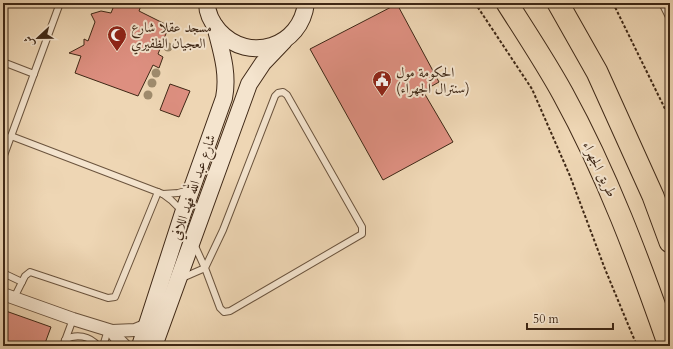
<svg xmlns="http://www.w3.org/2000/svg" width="673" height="349" font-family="Cardo,Amiri,serif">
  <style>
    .building { fill: #dd8f80; stroke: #3f2816 }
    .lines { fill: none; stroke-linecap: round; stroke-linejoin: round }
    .lane-casing { stroke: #6b543e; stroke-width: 8 }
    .street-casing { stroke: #6b543e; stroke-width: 14 }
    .secondary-casing { stroke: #3f2816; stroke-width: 18 }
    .highway-casing { stroke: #3f2816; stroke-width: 23 }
    .path { stroke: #3f2816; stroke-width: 2; stroke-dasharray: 3 2; stroke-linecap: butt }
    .lane { stroke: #f4e4ce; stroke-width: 6 }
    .street { stroke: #f4e4ce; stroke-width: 12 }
    .secondary { stroke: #f4e4ce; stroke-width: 16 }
    .highway { stroke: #eed6b4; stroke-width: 21 }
    .tree { fill: #9f8b6d }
    .labels { text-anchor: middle; stroke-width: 4; stroke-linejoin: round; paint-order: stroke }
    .poi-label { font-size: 14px; fill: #3f2816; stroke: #f4e4ce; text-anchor: start }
    .street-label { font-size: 14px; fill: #3f2816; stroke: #f4e4ce }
  </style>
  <rect width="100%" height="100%" fill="#eed6b4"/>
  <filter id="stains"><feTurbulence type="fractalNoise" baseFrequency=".005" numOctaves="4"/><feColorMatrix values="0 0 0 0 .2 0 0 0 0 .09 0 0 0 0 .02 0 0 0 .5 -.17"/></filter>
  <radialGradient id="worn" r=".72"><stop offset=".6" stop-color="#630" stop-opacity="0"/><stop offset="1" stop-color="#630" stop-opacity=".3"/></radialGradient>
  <!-- building -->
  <g class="building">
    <path d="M115,3H142L139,11L169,26L158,54L163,57L159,68L153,65L138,96L75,73L81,56L69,53L84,45V39L88,41L95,22L91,14L101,11L111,13Z"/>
    <path d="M397,4L439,82L423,91L453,142L383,180L310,49Z"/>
    <path d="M170,84L190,91L179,117L160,110Z"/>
    <path d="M3,310L51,327L44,346H3Z"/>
  </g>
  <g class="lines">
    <defs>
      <g id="lane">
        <path d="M662,3L670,19"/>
        <path d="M3,62L34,74"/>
        <path d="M283,92L287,95L362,227V234L230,311L224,312L220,308L205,268L223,230L275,96L278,93Z"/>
        <path d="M11,136L163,194L171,200L182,211"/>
        <path d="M3,158L60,3"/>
        <path d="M163,194L178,193L189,190"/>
        <path d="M3,273L22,282"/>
        <path d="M182,278L205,268L194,244"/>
        <path d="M14,298L25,276L30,272L108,298L115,297L158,192"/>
        <path d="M65,340C76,333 90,336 98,346"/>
        <path d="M63,346L73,319"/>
        <path d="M103,346L108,330"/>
      </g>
      <g id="street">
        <path d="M3,294L73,319L112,331L135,330L147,325"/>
        <path d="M112,331L115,336L125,346"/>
      </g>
      <g id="secondary">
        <path d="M207,3C207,13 212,23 219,31C249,64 301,47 306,3"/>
        <path d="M140,346L183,213L224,98C229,73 221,50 215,26"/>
        <path d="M154,346L249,84L263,63L284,41"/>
      </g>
      <g id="highway">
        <path d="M507,3C526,33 546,63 563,94C607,174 639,260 669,346"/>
        <path d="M558,3L597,72L653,196L670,242"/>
      </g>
    </defs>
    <!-- lane casing -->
    <use href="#lane" class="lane-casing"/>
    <!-- street casing -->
    <use href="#street" class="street-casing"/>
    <!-- secondary casing -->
    <use href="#secondary" class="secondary-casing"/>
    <!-- highway casing -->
    <use href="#highway" class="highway-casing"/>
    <!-- path -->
    <g class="path">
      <path d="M475,3L532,89L570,176L605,269L637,346"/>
      <path d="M613,3L670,119"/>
    </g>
    <!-- lane -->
    <use href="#lane" class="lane"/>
    <!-- street -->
    <use href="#street" class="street"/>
    <!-- secondary -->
    <use href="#secondary" class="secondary"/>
    <!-- highway -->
    <use href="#highway" class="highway"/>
  </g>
  <!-- trees -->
  <g class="tree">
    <circle cx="168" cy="47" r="4.5"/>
    <circle cx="156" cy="73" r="4.5"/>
    <circle cx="152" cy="83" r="4.5"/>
    <circle cx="148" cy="95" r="4.5"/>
  </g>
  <!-- icons -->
  <defs>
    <symbol id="mosque-pin" viewBox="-11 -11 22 30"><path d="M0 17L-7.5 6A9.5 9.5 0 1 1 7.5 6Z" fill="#8f2418" stroke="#f4e4ce"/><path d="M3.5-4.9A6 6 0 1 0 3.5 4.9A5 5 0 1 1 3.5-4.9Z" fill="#fff"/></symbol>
    <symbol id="civic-pin" viewBox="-11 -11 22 30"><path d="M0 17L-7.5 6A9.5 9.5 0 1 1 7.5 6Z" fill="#8f2418" stroke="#f4e4ce"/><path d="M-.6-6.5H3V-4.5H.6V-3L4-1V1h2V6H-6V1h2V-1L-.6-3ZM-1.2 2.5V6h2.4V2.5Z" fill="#fff"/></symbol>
  </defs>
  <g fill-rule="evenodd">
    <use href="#mosque-pin" x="106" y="24" width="22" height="30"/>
    <use href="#civic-pin" x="371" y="69" width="22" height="30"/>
  </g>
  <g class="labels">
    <!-- poi labels -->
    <g class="poi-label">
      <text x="131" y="32">مسجد عقلا شارع<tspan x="131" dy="16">العجيان الظفيري</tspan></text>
      <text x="396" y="77">الحكومة مول<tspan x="396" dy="16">(سنترال الجهراء)</tspan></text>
    </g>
    <!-- street labels -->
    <g class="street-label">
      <text transform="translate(600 169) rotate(64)" y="5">طريق الجهراء</text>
      <text transform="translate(193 187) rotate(-71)" y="5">شارع عبد الله فهد اللافي</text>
    </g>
  </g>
  <!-- margin -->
  <rect width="673" height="349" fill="none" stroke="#eed6b4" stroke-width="16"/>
  <rect x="4" y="4" width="665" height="341" fill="none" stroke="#3f2816" stroke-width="2"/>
  <rect x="8" y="8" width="657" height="333" fill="none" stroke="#3f2816"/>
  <!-- north arrow -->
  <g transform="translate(38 38) rotate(248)" stroke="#f4e4ce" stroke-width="3" paint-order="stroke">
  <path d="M0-3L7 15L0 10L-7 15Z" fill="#3f2816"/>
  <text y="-6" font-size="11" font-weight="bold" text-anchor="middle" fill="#3f2816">ش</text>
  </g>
  <!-- scale -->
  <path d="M527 323v6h86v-6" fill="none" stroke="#3f2816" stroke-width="2"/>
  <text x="533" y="323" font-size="12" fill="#3f2816" stroke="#f4e4ce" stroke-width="3" paint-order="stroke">50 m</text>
  <rect width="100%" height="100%" filter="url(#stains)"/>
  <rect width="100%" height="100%" fill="url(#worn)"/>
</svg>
